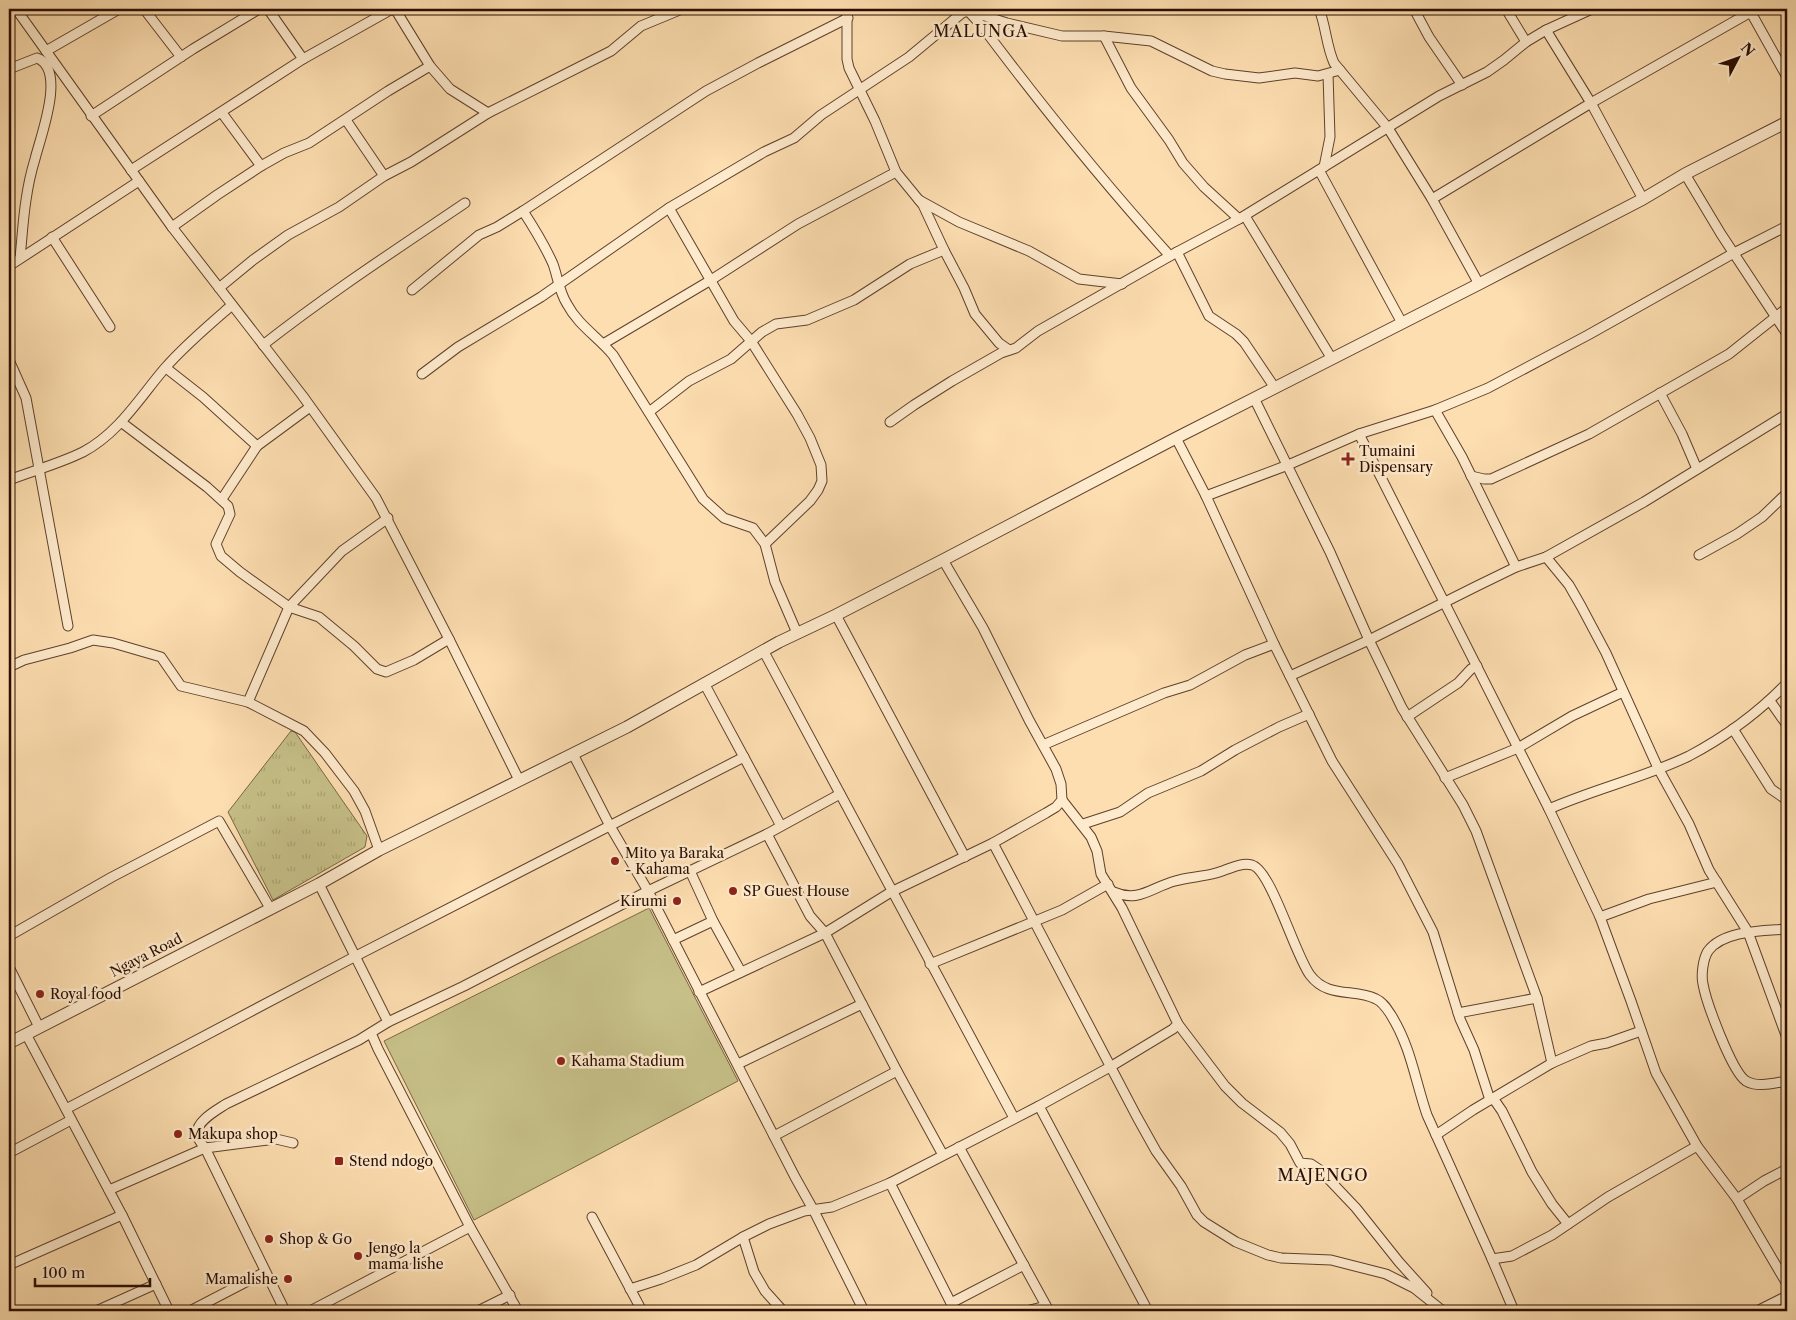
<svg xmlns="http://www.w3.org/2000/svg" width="1796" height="1320" font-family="'Libre Caslon Text',serif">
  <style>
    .grass { fill: url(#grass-tufts); stroke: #786644 }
    .park { fill: #c6bf87; stroke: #786644 }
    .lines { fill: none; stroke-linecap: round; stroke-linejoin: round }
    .minor-casing { stroke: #5f412c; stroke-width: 11 }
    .tertiary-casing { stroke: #5f412c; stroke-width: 13 }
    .minor { stroke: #feeacc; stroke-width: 9 }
    .tertiary { stroke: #feeacc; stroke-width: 11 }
    .poi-dot { fill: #8f2418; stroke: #feeacc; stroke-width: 2 }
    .labels { text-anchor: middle; stroke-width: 5; stroke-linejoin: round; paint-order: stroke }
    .poi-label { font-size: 14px; fill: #2a0d00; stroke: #feeacc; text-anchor: start }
    .street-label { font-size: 14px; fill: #2a0d00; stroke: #feeacc }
    .quarter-label { font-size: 16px; letter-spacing: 1px; fill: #2a0d00; stroke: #feeacc }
  </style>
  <defs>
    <pattern id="grass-tufts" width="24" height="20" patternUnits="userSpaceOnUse" patternTransform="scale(1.25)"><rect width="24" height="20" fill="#c6bf87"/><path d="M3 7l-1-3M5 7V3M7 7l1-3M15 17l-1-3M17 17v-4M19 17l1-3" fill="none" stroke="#aaa373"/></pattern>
  </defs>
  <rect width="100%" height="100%" fill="#fddeb0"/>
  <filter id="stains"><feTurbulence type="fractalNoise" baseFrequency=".004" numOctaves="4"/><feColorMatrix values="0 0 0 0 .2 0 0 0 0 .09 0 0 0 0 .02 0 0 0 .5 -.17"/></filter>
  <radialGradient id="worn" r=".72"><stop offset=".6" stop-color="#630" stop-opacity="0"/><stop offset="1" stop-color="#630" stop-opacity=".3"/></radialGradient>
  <!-- grass -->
  <path class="grass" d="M291,731L295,732L367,836L365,847L273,900L228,812Z"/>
  <!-- park -->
  <path class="park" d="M649,908L738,1081L474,1220L384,1041Z"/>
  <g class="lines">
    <defs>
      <g id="minor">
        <path d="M16,9L172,227L302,395L376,498L449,639L519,780"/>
        <path d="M144,9L181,57"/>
        <path d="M268,9L303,59"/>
        <path d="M395,9L430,66L450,89L488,113"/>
        <path d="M847,9V59L849,68L875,121L896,172L923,205L944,250L964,288L975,314L999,343L1009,350"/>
        <path d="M1319,9C1326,26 1326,45 1334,63L1388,128L1432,199L1479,284"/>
        <path d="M1414,9L1429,37L1462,85"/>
        <path d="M1506,9L1526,42"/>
        <path d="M1749,9L1787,77"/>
        <path d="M970,13L981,25C1041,105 1103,182 1170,256"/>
        <path d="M1546,30L1591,103L1643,199"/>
        <path d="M1104,36L1131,88L1169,140L1183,163L1204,187L1239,219"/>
        <path d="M46,51L119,9"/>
        <path d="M9,69L37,58C67,69 40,138 35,159C31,172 28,186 26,200C23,219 22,239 20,258"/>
        <path d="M222,113L261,166"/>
        <path d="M91,116L193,49L259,9"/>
        <path d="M346,120L384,176"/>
        <path d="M1324,167L1330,137L1328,74"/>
        <path d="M131,170L303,59L392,9"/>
        <path d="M1319,170L1402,323"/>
        <path d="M1685,174L1721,234L1787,334"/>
        <path d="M1432,199L1591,103L1756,9"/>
        <path d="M919,200L959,222L1029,251L1079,279L1122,284"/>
        <path d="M669,208L734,321L751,341L797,414L810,438L821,465L822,481L818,490L810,501L765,544"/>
        <path d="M523,211C534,228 545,246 553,264C558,278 559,291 567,304C578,325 598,337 613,355L703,499L724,518L753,528L765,544L775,582L797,633"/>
        <path d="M1245,216L1332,359"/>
        <path d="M172,227L217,195L261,166L284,153L309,143L388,91L430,66"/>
        <path d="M52,237L110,327"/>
        <path d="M1177,252L1209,316L1236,334L1244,342L1275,388"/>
        <path d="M9,266L139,181"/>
        <path d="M219,288L253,260L288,235L339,207L384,176L411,162L488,113L611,51L641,26L682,9"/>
        <path d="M412,290L479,235L497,227L523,211L706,91L758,63L848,18"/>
        <path d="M603,344L711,280L798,224L896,172"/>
        <path d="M263,345C328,294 397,249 465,203"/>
        <path d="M9,360L26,398L68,626"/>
        <path d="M166,368L203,397L257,446L222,499"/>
        <path d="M422,374L458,347L541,297L669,208L764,152L794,138L821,115L909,57L962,13L969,11L1007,23L1062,36H1104L1151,41L1212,71L1225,74L1259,78L1295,73L1318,76L1340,70"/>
        <path d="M1660,393L1682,434L1697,469"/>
        <path d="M1254,398L1330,552L1369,640L1402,708L1463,805L1476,831L1537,998L1552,1063"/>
        <path d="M1435,410L1462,457L1516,567"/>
        <path d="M649,412L689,381L731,359L762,332L776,324L807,320L854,300L910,264L944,250"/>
        <path d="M121,422L207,487L228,506L230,514L216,544L221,556L240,572L289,607L319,617L354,646L377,669L386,672L414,660L449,639"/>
        <path d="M890,422L914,405L952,381L1001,353L1016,348L1038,331L1177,252L1239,219L1439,96L1487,72L1504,60L1526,42L1546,30L1592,9"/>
        <path d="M1359,434L1549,809L1600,917L1631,1001L1656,1073L1697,1146L1737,1199L1787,1284"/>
        <path d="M1176,438L1206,496L1274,644L1332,761L1398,864L1433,932L1460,1019L1474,1050L1490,1100"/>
        <path d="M257,446L310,407"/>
        <path d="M1471,476L1484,479H1491L1589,434L1729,354L1787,308"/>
        <path d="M9,480C32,471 61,463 83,452C119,433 140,397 165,368C185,345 209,325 232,305"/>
        <path d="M1206,496L1288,465L1359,434L1435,410L1488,388L1588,335L1734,253L1787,226"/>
        <path d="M1699,555L1737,534L1762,517L1787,493"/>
        <path d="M1546,557L1569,585L1581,606L1606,653L1658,768L1689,824L1709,870L1748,932L1787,1038"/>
        <path d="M836,615L965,857"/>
        <path d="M763,650L1014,1118"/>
        <path d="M9,667L24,660L70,648L93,640L113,643L161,657L181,686L248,702L304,731L325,753L354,791L365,811L379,850"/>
        <path d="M1290,676L1369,640L1477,586L1516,567L1546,557L1644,502L1787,414"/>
        <path d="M704,683L781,826"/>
        <path d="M1770,701L1787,725"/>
        <path d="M248,702L289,607L342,551L388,518"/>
        <path d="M1407,717L1458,683L1471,669L1477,666"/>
        <path d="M1733,729L1771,789L1787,800"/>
        <path d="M1043,745L1164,693L1190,685L1245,655L1274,644"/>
        <path d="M573,754L610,826L648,891L795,1177L814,1211L864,1311"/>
        <path d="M1445,778L1518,748L1572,716L1623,692"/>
        <path d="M1549,809C1594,789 1646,777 1689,756C1725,737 1759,712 1787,683"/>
        <path d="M1083,824L1120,812L1148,793L1201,771L1235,750L1279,727L1309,714"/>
        <path d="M767,834L810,916L825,933L897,1071L943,1155"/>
        <path d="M993,843L1137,1117L1156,1151L1181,1186L1197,1215L1204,1222L1236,1242L1268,1255L1281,1258L1331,1260L1386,1274L1414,1288L1443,1311"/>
        <path d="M690,871L713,921L741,972"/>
        <path d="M319,884L388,1022"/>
        <path d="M1114,892C1139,903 1152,887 1175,881C1188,877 1202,877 1216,873C1227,870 1240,862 1252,865C1271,870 1295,955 1310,975C1328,999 1354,988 1376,999C1383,1002 1387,1009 1391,1015C1411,1047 1415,1080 1427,1115L1492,1259L1514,1311"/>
        <path d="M1600,917L1649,899L1717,882"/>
        <path d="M1787,929C1764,931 1724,930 1708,951C1703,959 1701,975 1703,984C1706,1002 1732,1072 1746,1081C1758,1088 1774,1083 1787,1081"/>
        <path d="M9,936L112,877L219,821L270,908"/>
        <path d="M673,940L713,921"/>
        <path d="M930,964L1062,910L1108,884"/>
        <path d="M9,967L39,1027"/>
        <path d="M699,992L825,933L891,892L993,843L1046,813L1056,807L1062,800L1061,784L1056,769L1029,720L983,628L943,560"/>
        <path d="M1458,1013L1537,998"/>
        <path d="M1178,1024L1225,1086L1242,1103L1280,1132L1290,1144L1300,1163L1311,1164L1320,1170L1356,1208L1399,1262L1427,1293"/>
        <path d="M371,1033L378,1049L470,1227L518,1311"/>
        <path d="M26,1034L122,1215L169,1311"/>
        <path d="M738,1064L862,1004"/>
        <path d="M1493,1098L1502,1111L1532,1172L1552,1204L1568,1224"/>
        <path d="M1039,1106L1148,1311"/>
        <path d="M66,1109L354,957L744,757"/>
        <path d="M1436,1135L1473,1110L1552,1063L1591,1046L1607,1043L1641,1031"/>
        <path d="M774,1136L897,1071"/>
        <path d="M959,1147L1049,1311"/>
        <path d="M9,1153L71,1120"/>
        <path d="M890,1183L955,1311"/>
        <path d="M109,1190L205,1148L276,1139L293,1143"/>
        <path d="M1737,1199L1764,1181L1787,1169"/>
        <path d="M592,1217L642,1311"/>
        <path d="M743,1237L754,1272L765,1291L783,1311"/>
        <path d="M1492,1259L1512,1256L1552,1235L1608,1197L1697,1146"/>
        <path d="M9,1265L122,1215"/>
        <path d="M630,1289L661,1279L696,1265L743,1237L769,1224L804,1211L832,1207L890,1183L1039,1106L1110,1067L1173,1029L1178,1024L1122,908L1101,874L1097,851L1091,837L1062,800"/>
        <path d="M951,1303L1024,1265"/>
        <path d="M96,1311L156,1284"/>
        <path d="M190,1311L265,1272"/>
        <path d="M285,1311L205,1148C202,1144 197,1139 197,1134C196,1121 217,1110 226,1104L359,1040L388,1022L464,986L648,891L767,834L840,794"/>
        <path d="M310,1311L470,1227"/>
        <path d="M478,1311L510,1295"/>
        <path d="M1026,1311L1046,1306"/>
        <path d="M1757,1311L1787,1296"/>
      </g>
      <path id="tertiary" d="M9,1043L319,884L379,850L627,727L779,642L836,615L943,560L1176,438L1479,284L1643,199L1685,174L1787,122"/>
    </defs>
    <!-- minor casing -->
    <use href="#minor" class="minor-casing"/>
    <!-- tertiary casing -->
    <use href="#tertiary" class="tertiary-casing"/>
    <!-- minor -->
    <use href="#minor" class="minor"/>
    <!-- tertiary -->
    <use href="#tertiary" class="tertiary"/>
  </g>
  <!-- markers -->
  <g class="poi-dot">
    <path d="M1345.5 451.5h5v5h5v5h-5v5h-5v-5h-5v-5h5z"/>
    <circle cx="615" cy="861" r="5"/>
    <circle cx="733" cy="891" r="5"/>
    <circle cx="677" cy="901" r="5"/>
    <circle cx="40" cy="994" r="5"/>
    <circle cx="561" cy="1061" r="5"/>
    <circle cx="178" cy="1134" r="5"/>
    <rect x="334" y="1156" width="10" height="10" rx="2.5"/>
    <circle cx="269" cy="1239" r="5"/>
    <circle cx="358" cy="1256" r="5"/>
    <circle cx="288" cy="1279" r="5"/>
  </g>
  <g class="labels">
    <!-- poi labels -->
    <g class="poi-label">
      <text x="1359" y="456">Tumaini<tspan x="1359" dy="16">Dispensary</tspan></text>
      <text x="625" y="858">Mito ya Baraka<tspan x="625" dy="16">- Kahama</tspan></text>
      <text x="743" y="896">SP Guest House</text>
      <text x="667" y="906" text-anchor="end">Kirumi</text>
      <text x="50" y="999">Royal food</text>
      <text x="571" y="1066">Kahama Stadium</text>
      <text x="188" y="1139">Makupa shop</text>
      <text x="349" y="1166">Stend ndogo</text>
      <text x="279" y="1244">Shop &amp; Go</text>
      <text x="368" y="1253">Jengo la<tspan x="368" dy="16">mama lishe</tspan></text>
      <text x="278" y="1284" text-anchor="end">Mamalishe</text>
    </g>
    <!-- street labels -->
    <g class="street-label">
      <text transform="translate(146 955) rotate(-27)" y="5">Ngaya Road</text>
    </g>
    <!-- quarter labels -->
    <g class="quarter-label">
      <text x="981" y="37">MALUNGA</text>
      <text x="1323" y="1181">MAJENGO</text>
    </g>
  </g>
  <!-- margin -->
  <rect width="1796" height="1320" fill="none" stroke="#fddeb0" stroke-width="30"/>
  <rect x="10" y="10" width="1776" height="1300" fill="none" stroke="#2a0d00" stroke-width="2.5"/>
  <rect x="15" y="15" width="1766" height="1290" fill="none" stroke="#2a0d00"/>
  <!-- north arrow -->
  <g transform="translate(1738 58) rotate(49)" stroke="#feeacc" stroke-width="4" paint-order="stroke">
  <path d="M0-4L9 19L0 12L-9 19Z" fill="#2a0d00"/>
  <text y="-8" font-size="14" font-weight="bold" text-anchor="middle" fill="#2a0d00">N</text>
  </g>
  <!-- scale -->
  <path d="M35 1278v8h115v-8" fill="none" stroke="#2a0d00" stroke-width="2.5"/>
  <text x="42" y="1278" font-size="15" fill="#2a0d00" stroke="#feeacc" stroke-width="4" paint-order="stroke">100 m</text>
  <rect width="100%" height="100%" filter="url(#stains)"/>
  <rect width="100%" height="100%" fill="url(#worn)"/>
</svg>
